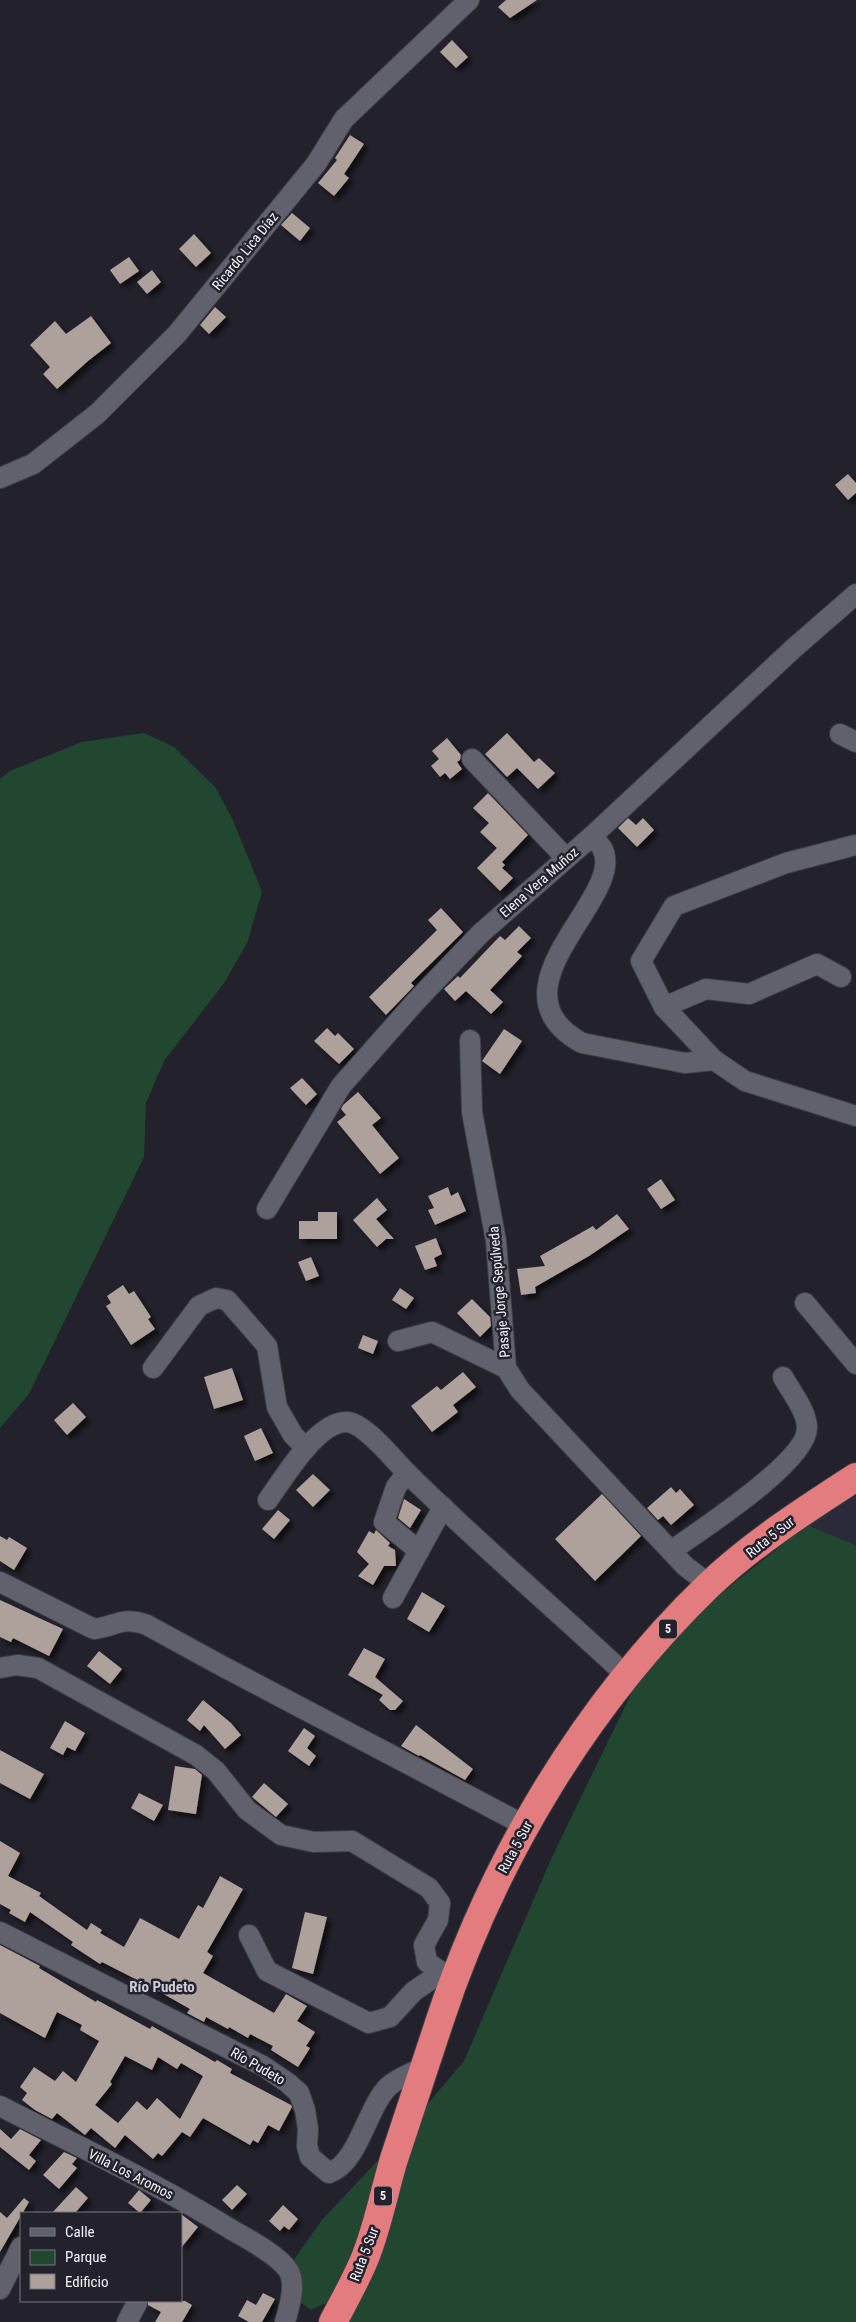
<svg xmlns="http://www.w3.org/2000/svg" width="856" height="2322" font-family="'Roboto Condensed',sans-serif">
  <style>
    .built { fill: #2b2a3a }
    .green { fill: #214731 }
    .building { fill: #aea09a; fill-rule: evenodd; filter: url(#shadow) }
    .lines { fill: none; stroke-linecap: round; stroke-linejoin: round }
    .street-casing { stroke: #3f3f47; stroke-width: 22 }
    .highway-casing { stroke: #3f3f47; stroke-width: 30 }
    .street { stroke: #61616d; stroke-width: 20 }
    .highway { stroke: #e37c7e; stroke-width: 28 }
    .labels { text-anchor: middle; stroke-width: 5; stroke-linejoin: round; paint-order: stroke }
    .shield { fill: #23222c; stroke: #b5b4bc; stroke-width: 1 }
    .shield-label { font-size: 12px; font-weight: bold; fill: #f3f3fa }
    .street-label { font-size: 14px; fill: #f3f3fa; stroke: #23222c }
    .neighbourhood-label { font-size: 15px; font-weight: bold; fill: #ccccda; stroke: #23222c }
  </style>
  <defs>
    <filter id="shadow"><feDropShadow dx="4.5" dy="4.5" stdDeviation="2.5" flood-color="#0009"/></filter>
  </defs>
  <rect width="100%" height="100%" fill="#23222c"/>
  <!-- built -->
  <path class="built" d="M856,1492V1545L807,1525Z"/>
  <!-- green -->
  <g class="green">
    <path d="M144,733L174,747L215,787L232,818L262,892L247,943L224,983L164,1061L146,1103L144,1157L29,1394L0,1428V779L10,771L82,742Z"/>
    <path d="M807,1525L856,1545V2322H346L340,2297L311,2310L287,2293L293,2261L322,2220L398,2139L464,2061L552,1857L634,1688L693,1616Z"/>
  </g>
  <!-- building -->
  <g class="building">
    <path d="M506,0H537L510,18L498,7Z"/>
    <path d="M452,40L468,57L456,68L440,52Z"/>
    <path d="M350,135L364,144L344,174L349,178L334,196L318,183L337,160L335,158Z"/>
    <path d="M292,213L310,228L300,241L281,225Z"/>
    <path d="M194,234L211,253L196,267L179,249Z"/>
    <path d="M129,257L139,271L120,284L110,270Z"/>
    <path d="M152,270L161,282L147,294L137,282Z"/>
    <path d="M215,307L226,317L209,334L200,325Z"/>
    <path d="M91,316L111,343L88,361L57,389L43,374L50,367L30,345L55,321L66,334Z"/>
    <path d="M848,474L856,483V493L848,500L835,485Z"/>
    <path d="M507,733L534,762L539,758L555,773L538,789L517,768L507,777L485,754Z"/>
    <path d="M447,738L461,755L460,760L457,762L462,769L450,779L445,773L440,777L431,766L439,759L432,751Z"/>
    <path d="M488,793L528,835L502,862L505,865L502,868L513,878L500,891L477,868L497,848L480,832L489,823L473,808Z"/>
    <path d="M628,818L636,825L643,818L654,830L637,847L618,828Z"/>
    <path d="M441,908L463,932L411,983L414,986L386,1015L369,997L437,930L428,920Z"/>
    <path d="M519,926L531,938L517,952L522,956L490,990L503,1002L491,1014L466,991L455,1001L444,989L458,976L460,978L500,936L505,940Z"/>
    <path d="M327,1028L335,1036L338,1033L354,1049L339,1064L314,1041Z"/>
    <path d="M504,1029L522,1041L500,1074L482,1061Z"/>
    <path d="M302,1078L317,1094L306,1105L290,1088Z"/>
    <path d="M358,1092L381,1118L372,1125L399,1158L380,1174L337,1122L346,1115L341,1109L343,1105Z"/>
    <path d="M661,1179L675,1200L661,1209L647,1189Z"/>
    <path d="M448,1187L451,1196L458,1192L466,1211L435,1225L428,1210L434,1208L428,1196Z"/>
    <path d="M377,1198L387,1210L376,1219L394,1239H386L377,1247L353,1220Z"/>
    <path d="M318,1212H337V1239H299V1221H318Z"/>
    <path d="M617,1214L629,1229L589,1256L535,1287L536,1293L521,1295L517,1269L545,1266L540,1256L593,1226L596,1230Z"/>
    <path d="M436,1238L442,1254L434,1258L437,1266L425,1270L415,1246Z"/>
    <path d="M311,1257L319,1276L306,1281L298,1262Z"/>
    <path d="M123,1285L129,1294L134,1291L151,1317L148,1319L155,1329L131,1345L106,1306L111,1303L107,1296Z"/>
    <path d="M400,1288L414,1298L406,1309L392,1300Z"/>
    <path d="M472,1299L490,1317L491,1326L480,1337L457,1313Z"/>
    <path d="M363,1335L378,1341L373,1354L358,1348Z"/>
    <path d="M232,1368L243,1400L214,1409L204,1377Z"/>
    <path d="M463,1372L476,1387L453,1405L458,1412L432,1432L411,1406L437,1386L441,1390Z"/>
    <path d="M73,1403L86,1417L67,1435L54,1420Z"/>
    <path d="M261,1428L273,1453L255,1461L244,1436Z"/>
    <path d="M313,1474L330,1490L313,1507L296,1490Z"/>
    <path d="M671,1487L676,1493L680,1489L694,1505L671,1525L663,1516L658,1520L647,1508Z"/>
    <path d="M602,1494L641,1536L595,1581L555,1539Z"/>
    <path d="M404,1499L421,1510L410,1528L398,1518Z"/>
    <path d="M278,1510L290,1520L274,1539L262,1529Z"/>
    <path d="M376,1530L390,1543L388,1546L395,1550L396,1566H384L373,1585L358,1576L369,1564L357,1552L369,1531L374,1534Z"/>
    <path d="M0,1536L7,1540L9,1537L27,1548L14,1570L0,1561Z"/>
    <path d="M422,1592L445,1606L429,1632L407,1619Z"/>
    <path d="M0,1600L63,1629L49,1656L13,1638L11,1642L0,1637Z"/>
    <path d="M364,1648L385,1659L375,1677L403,1701L395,1710H390L379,1700L383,1695L348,1675Z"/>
    <path d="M99,1651L122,1669L110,1684L87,1666Z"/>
    <path d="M203,1700L231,1723L241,1735L225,1749L204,1725L200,1731L187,1720Z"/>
    <path d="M65,1721L85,1733L75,1751L67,1747L63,1755L50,1748Z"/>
    <path d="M416,1725L473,1769L465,1780L420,1755L419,1756L401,1746Z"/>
    <path d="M304,1728L315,1736L307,1748L316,1756L309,1766L288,1751Z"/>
    <path d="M0,1750L44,1774L30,1799L0,1783Z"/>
    <path d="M175,1766L195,1769L202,1775L196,1814L168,1810Z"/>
    <path d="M264,1783L288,1804L276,1817L252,1797Z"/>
    <path d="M139,1793L163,1805L154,1821L131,1808Z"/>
    <path d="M0,1841L20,1853L8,1876L41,1893L39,1896L87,1930L91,1923L102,1930L100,1933L124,1947L140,1918L179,1939L198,1905L203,1908L220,1876L243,1889L207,1952L213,1956L203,1973L274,2013L286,1994L307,2006L297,2021L315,2032L306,2046L310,2048L298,2067L271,2050L273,2046L250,2034L248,2038L229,2027L228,2029L206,2017L204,2022L187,2013L190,2009L153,1988L102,1962L100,1964L71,1945L73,1942L30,1912L25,1922L9,1913L11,1910L0,1904Z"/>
    <path d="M305,1912L327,1917L313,1974L292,1968Z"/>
    <path d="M0,1945L40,1966L39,1968L96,2002L97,2000L150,2029L152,2026L215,2062L217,2060L232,2069L230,2073L291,2105L292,2107L279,2131L268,2125L258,2143L253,2140L250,2145L203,2118L190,2137L182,2132L162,2156L158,2153L153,2159L125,2135L115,2148L91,2128L85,2135L57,2113L52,2119L35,2110L22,2100L27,2093L20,2087L34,2067L55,2081L63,2071L76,2082L99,2041L80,2030L82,2025L57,2012L45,2038L0,2013ZM125,2056L152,2070L158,2057L177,2069L181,2063L203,2076L180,2119L157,2098L147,2110L137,2101L118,2123L95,2105L112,2084L110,2082Z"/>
    <path d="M0,2129L11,2139L20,2129L41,2140L29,2155L36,2161L29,2170L0,2147Z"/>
    <path d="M64,2152L77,2158L72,2164L77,2168L59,2189L43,2175Z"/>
    <path d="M237,2185L247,2194L232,2210L222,2200Z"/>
    <path d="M76,2187L88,2198L75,2213H52Z"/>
    <path d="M139,2190L151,2200L140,2213L128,2203Z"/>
    <path d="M24,2198L29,2202L0,2252V2212L7,2218Z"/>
    <path d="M283,2205L298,2219L289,2230L284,2226L280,2231L269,2221Z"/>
    <path d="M181,2214L198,2227L181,2248Z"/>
    <path d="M263,2293L275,2299L262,2322H249L238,2316L247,2300L256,2305Z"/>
    <path d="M148,2301H185L192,2305L182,2322H155L161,2312L148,2305Z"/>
  </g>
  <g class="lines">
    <defs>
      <g id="street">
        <path d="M0,478L33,464L97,414L177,334L316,164L344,119L469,0"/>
        <path d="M840,734L856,742"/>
        <path d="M472,759L566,858"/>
        <path d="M591,837C594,840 600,844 602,848C629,896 483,988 582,1043L685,1063L714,1060L745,1081L856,1116"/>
        <path d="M664,1007L706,989L749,994L817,964L841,977"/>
        <path d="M470,1040L472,1112L496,1241L506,1368L520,1390L671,1551L685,1566L710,1585"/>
        <path d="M714,1060L664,1007L641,961L674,906L786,863L856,845"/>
        <path d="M267,1209L341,1086L417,1000L481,933L591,837L794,648L856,594"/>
        <path d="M805,1303L856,1364"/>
        <path d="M398,1341L432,1332L506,1368"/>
        <path d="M153,1368L199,1306L216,1298L227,1300L267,1346L277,1407L293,1435L306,1448"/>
        <path d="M407,1473L396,1487L384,1522L419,1551"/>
        <path d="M268,1500C284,1478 317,1421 347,1422C365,1423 394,1460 407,1473C478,1543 554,1608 627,1676"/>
        <path d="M671,1551C699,1531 807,1462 807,1428C807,1411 791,1392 783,1377"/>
        <path d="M0,1582L94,1629C117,1626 121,1616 147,1625L222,1666L526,1826"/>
        <path d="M393,1598L443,1507"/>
        <path d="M0,1668L17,1665L38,1668L196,1755L216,1771L247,1810L281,1835L314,1842L352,1841L429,1888L440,1903L438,1920L424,1945L427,1962L454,1981"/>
        <path d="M0,1932L263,2066L288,2083L299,2093L305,2110L308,2129L307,2146L310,2157L329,2173C359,2163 367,2106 389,2086C399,2077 414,2072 426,2066"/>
        <path d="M249,1935L267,1971L369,2023L390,2017L414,1991L442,1972"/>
        <path d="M0,2106C78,2146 158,2184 232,2230C248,2239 278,2255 288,2270C297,2284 289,2307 285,2322"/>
        <path d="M0,2289L21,2247"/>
        <path d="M127,2322L137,2303"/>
      </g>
      <path id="highway" d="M333,2322C344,2301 356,2280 365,2258C378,2226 384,2192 394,2159C409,2114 424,2069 439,2023C492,1861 585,1705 708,1586C752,1544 805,1510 856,1477"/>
    </defs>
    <!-- street casing -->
    <use href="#street" class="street-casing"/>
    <!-- highway casing -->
    <use href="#highway" class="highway-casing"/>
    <!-- street -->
    <use href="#street" class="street"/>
    <!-- highway -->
    <use href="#highway" class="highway"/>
  </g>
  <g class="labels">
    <!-- shield labels -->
    <g class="shield">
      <rect x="659" y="1619.5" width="18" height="19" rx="4"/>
      <rect x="374" y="2186.5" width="18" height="19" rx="4"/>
    </g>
    <g class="shield-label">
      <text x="668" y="1633">5</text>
      <text x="383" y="2200">5</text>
    </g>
    <!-- street labels -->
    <g class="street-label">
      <text transform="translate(245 251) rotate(-51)" y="5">Ricardo Lica Díaz</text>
      <text transform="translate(539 882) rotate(-41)" y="5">Elena Vera Muñoz</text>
      <text transform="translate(499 1292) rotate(-95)" y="5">Pasaje Jorge Sepúlveda</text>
      <text transform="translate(770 1537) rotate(-38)" y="5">Ruta 5 Sur</text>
      <text transform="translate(515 1847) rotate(-62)" y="5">Ruta 5 Sur</text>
      <text transform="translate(258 2066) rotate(30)" y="5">Río Pudeto</text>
      <text transform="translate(131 2174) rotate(27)" y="5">Villa Los Aromos</text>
      <text transform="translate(364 2254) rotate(-69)" y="5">Ruta 5 Sur</text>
    </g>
    <!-- neighbourhood labels -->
    <g class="neighbourhood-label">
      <text x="162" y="1992">Río Pudeto</text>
    </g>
  </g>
  <!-- legend -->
  <rect x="20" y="2212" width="162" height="90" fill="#23222c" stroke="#76767e"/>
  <rect x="30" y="2228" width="25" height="8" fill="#61616d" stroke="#76767e"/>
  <text x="65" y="2237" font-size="15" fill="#f3f3fa">Calle</text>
  <rect x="30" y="2250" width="25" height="15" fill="#214731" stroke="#76767e"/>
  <text x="65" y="2262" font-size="15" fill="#f3f3fa">Parque</text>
  <rect x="30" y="2274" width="25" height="15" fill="#aea09a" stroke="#76767e"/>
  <text x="65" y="2287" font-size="15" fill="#f3f3fa">Edificio</text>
</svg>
